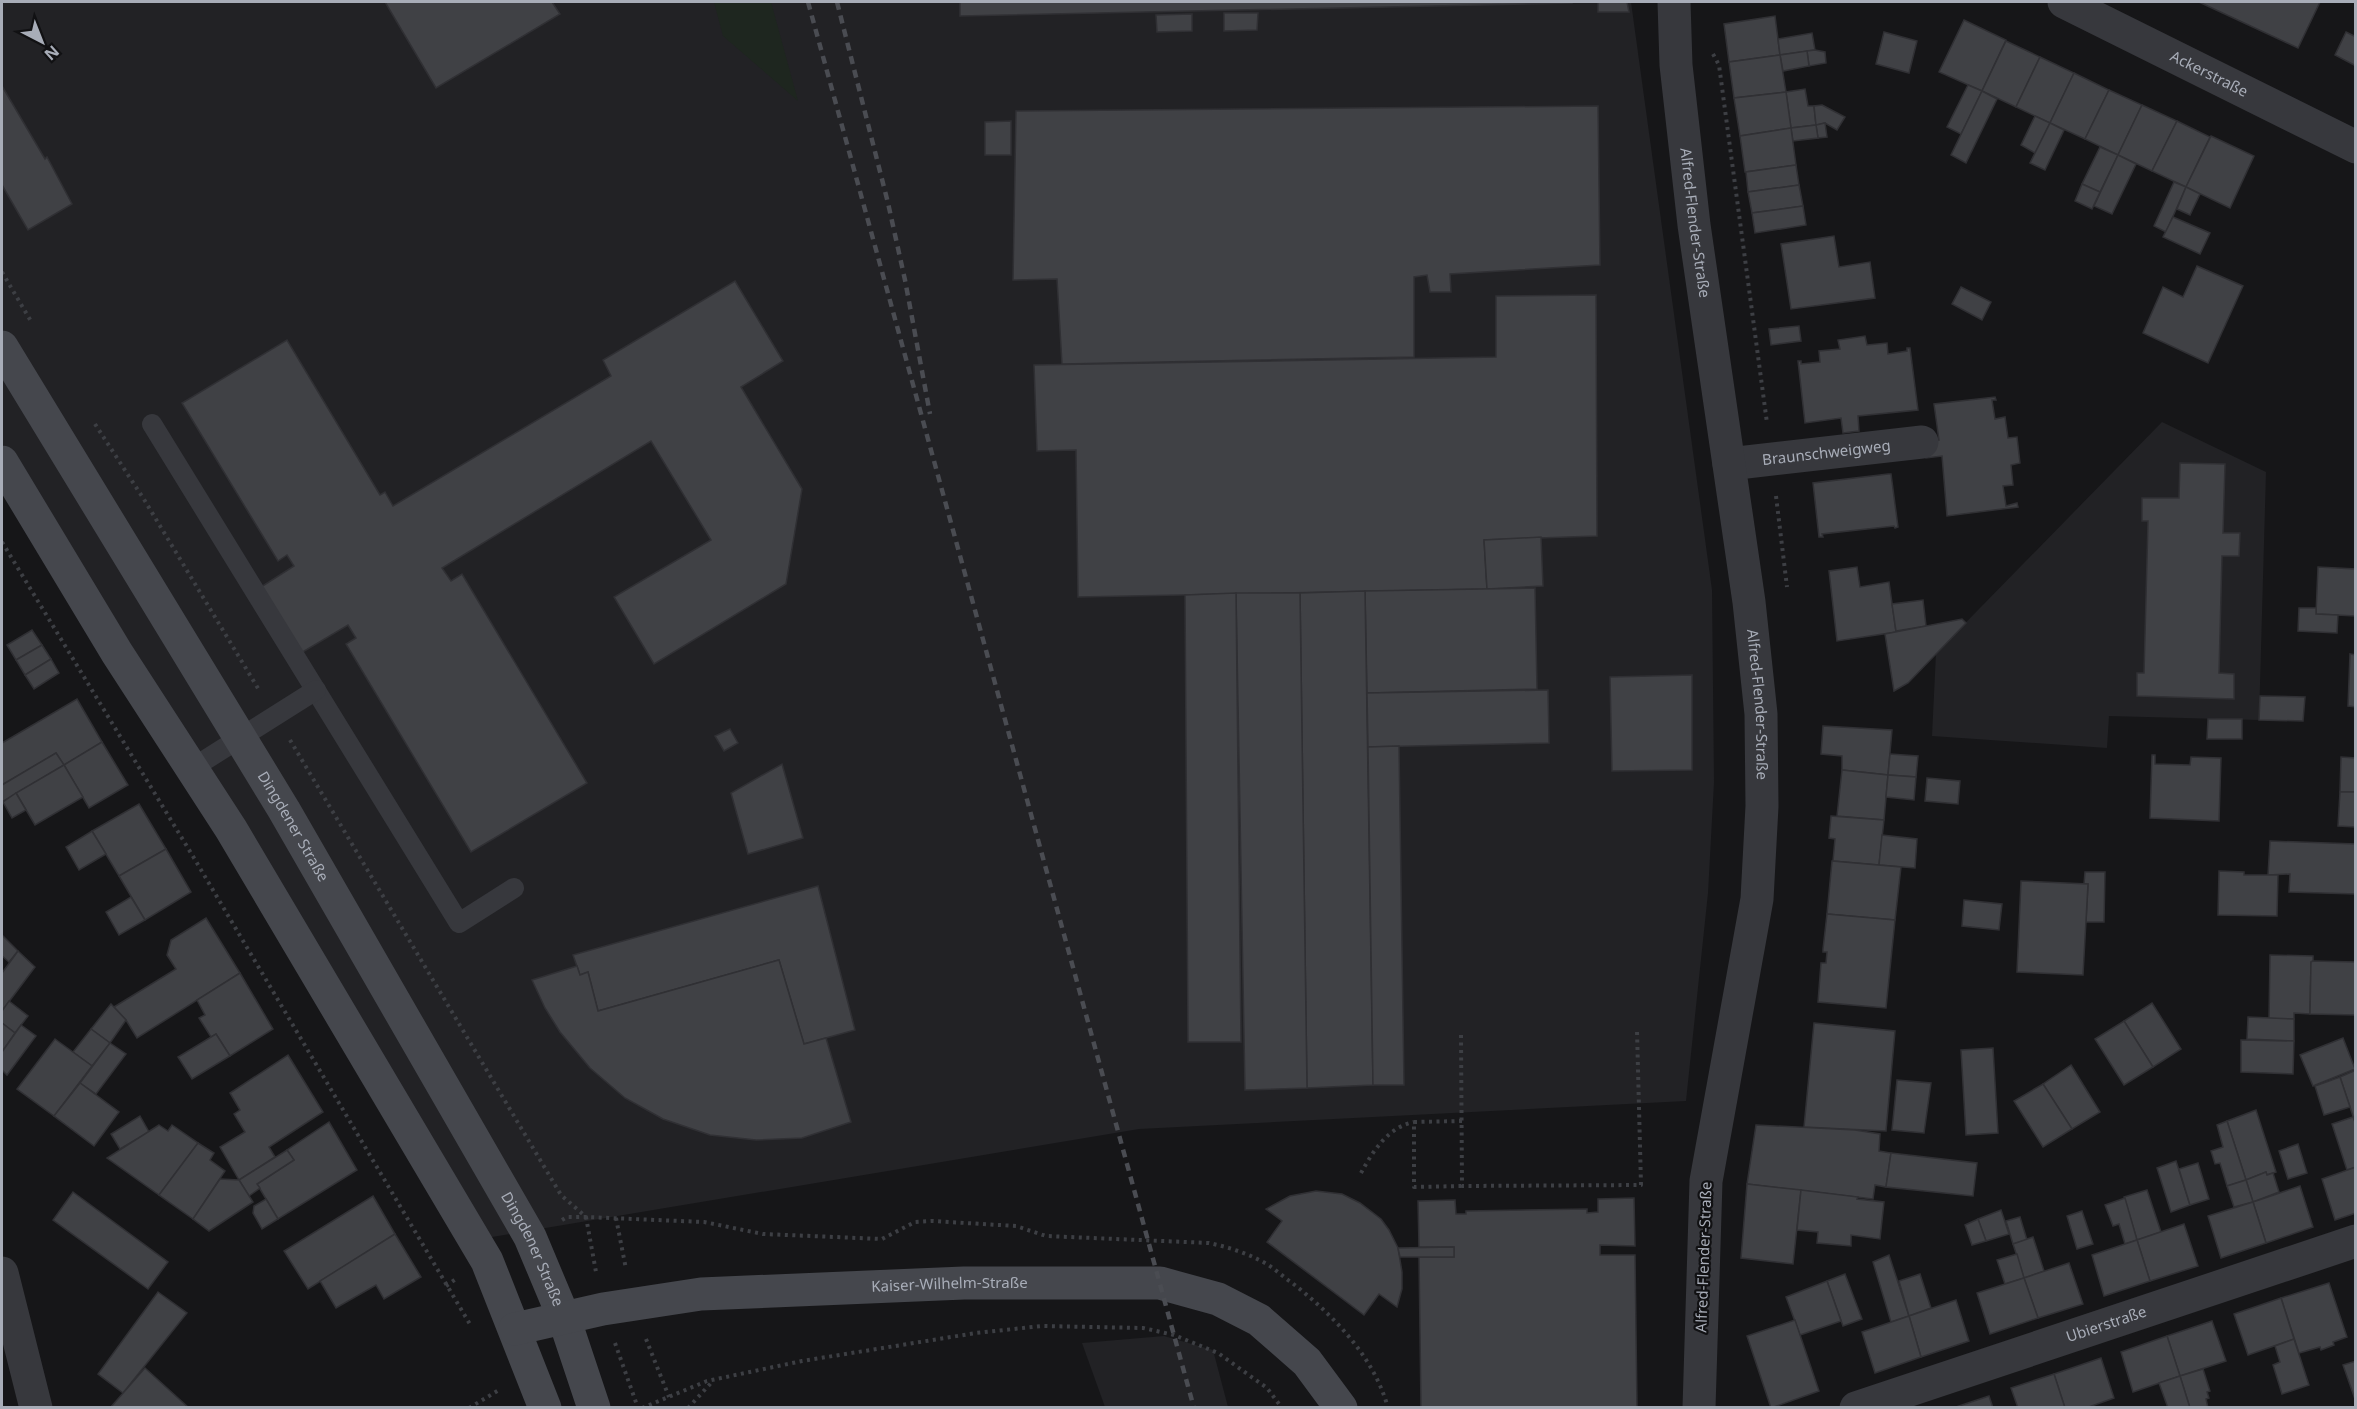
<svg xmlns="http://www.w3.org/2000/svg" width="2357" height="1409" font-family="'Noto Sans',sans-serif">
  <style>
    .built { fill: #222225 }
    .green { fill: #1e261f }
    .building { fill: #404145; stroke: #303034; stroke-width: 1.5 }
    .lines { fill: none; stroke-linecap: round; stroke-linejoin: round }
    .path { stroke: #3d3f44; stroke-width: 4; stroke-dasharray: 3 4.5; stroke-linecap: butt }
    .service { stroke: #37383d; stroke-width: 20 }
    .minor { stroke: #37383d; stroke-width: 33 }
    .tertiary { stroke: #37383d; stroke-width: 33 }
    .secondary { stroke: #45474d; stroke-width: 33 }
    .rail { stroke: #4a4c52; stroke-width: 4.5; stroke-dasharray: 8 6; stroke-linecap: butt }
    .labels { text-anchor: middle; stroke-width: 4.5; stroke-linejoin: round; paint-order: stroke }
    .street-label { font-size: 15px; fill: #a8adb8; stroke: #111113 }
  </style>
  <rect width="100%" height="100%" fill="#161618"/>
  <!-- built -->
  <g class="built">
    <path d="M2,2H1631L1712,590L1714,782L1708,893L1686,1101L1139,1129L486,1238L2,443Z"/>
    <path d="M2162,422L2266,472L2259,720L2109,716L2107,748L1932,736L1936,653Z"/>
    <path d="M1164,1336L1213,1350L1228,1407H1105L1082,1343Z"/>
  </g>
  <!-- green -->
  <path class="green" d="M714,2H771L798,101L723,36Z"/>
  <!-- building -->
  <g class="building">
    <path d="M385,2H552L560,14L436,88Z"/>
    <path d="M960,2H1572V3L960,16Z"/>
    <path d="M1598,2H1627L1629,12H1598Z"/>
    <path d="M2199,2H2320L2298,48Z"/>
    <path d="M1224,13H1258L1257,30L1224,31Z"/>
    <path d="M1192,14V31L1157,32L1156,15Z"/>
    <path d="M1775,16L1780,55L1729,62L1724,24Z"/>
    <path d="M1964,20L2006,40L1982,91L1939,72Z"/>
    <path d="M1884,32L1917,41L1909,73L1876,64Z"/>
    <path d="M2346,32L2354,36L2356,32V66L2335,55Z"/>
    <path d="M1812,33L1815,50L1780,55L1778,39Z"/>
    <path d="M2006,41L2040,57L2016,107L1982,91Z"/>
    <path d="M1815,50L1825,52L1826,63L1809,66L1807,51Z"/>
    <path d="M1807,51L1809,66L1783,71L1780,55Z"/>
    <path d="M1780,55L1786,92L1734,98L1729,62Z"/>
    <path d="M2040,57L2074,73L2050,123L2016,107Z"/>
    <path d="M2074,73L2109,90L2085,139L2050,123Z"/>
    <path d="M1968,85L1982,91L1961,134L1947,127Z"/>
    <path d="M2,86L45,159L47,157L72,204L28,230L2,185Z"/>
    <path d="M1805,89L1808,106H1814L1816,125L1791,128L1786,92Z"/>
    <path d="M2109,90L2142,105L2118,155L2085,139Z"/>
    <path d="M1982,91L1997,99L1966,163L1951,155Z"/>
    <path d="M1786,92L1791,128L1740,136L1734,98Z"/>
    <path d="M1822,105L1845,117L1837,130L1825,123L1816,125L1814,106Z"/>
    <path d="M2142,105L2177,121L2152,171L2118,155Z"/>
    <path d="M1598,106L1600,265L1450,274L1451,292H1430L1427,275L1414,277V357L1062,364L1057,279L1013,280L1016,111Z"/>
    <path d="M2035,116L2050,123L2035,153L2021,145Z"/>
    <path d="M1011,121V155H985V122Z"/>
    <path d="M2177,121L2210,137L2186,187L2152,171Z"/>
    <path d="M1825,123L1827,137L1818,138L1816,125Z"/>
    <path d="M2050,123L2064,130L2045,170L2030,163Z"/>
    <path d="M1816,125L1818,138L1793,141L1791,128Z"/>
    <path d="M1791,128L1796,165L1745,172L1740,136Z"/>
    <path d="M2211,136L2254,156L2230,208L2186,187Z"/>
    <path d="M2100,147L2118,155L2100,192L2082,184Z"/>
    <path d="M2118,155L2136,164L2112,214L2094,206Z"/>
    <path d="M1796,165L1799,185L1748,192L1746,172Z"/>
    <path d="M2174,182L2186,187L2166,232L2154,226Z"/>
    <path d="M2082,184L2100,192L2092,209L2075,201Z"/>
    <path d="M1799,185L1803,206L1752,213L1748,192Z"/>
    <path d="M2186,187L2200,194L2190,215L2177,209Z"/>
    <path d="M1803,206L1806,225L1755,233L1752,213Z"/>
    <path d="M2173,217L2210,233L2200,254L2163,237Z"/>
    <path d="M1834,236L1839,267L1870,262L1875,298L1791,309L1781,244Z"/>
    <path d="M2197,266L2243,286L2208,363L2143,333L2163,287L2183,297Z"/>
    <path d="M735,281L783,361L741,387L802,489L786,584L654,664L614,597L711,540L651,441L442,568L451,581L462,574L587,783L471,852L346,644L356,638L348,625L301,653L261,587L294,566L287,555L278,561L182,403L287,340L380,495L385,492L393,506L611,376L603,360Z"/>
    <path d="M1961,287L1991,302L1982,320L1952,304Z"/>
    <path d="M1596,295L1597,536L1484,540L1487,589L1078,597L1076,450L1037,451L1034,365L1496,357V296Z"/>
    <path d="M1799,326L1801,341L1771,345L1769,329Z"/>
    <path d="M1865,336L1867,345L1887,343L1888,354L1907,351V348H1910L1918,410L1858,416L1859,431L1843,433L1841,418L1805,423L1798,361H1801V364L1820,362L1819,351L1840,349L1838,340Z"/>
    <path d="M1995,397L1996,400H1992L1995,419L2005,417L2008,438L2017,437L2020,463L2011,465L2013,485L2003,486L2006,506L2017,503L2018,507L1947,516L1942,456L1926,458L1924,442L1939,440L1934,404Z"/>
    <path d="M2180,463L2225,464L2223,533H2240L2239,556H2222L2219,673L2234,674V699L2137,696V673H2144L2148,521H2142V498H2179Z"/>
    <path d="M1888,474H1891L1898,527L1895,528L1894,526L1822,534L1823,537H1819L1813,483Z"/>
    <path d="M1541,537L1543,586L1487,589L1484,540Z"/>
    <path d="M1857,567L1860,587L1889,582L1896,632L1837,641L1829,571Z"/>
    <path d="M2318,567L2356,569V616L2316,614Z"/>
    <path d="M1535,588L1537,689L1367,693L1365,591Z"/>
    <path d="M1365,591L1373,1085L1307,1088L1300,593Z"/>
    <path d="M1236,593H1300L1307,1088L1245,1090Z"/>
    <path d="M1236,593L1241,1042H1188L1185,595Z"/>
    <path d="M1923,600L1926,626L1896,631L1892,604Z"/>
    <path d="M2299,608H2316V614L2338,615L2337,633L2298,631Z"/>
    <path d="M1962,619L1966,623L1908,683L1894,691L1885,634Z"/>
    <path d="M32,630L42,645L16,660L7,645Z"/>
    <path d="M42,645L51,659L25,675L16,660Z"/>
    <path d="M2350,654L2356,655V707L2348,706Z"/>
    <path d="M51,659L59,673L34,689L25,675Z"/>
    <path d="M1692,675V770L1612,771L1610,677Z"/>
    <path d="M1548,690L1549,743L1368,747L1367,693Z"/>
    <path d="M2260,696L2305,697L2303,721L2259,720Z"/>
    <path d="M77,699L102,742L64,765L56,753L2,785V743Z"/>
    <path d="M2208,719H2242V739H2207Z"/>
    <path d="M1823,726L1892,730L1888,775L1842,770V756L1821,754Z"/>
    <path d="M730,729L738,743L724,751L715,736Z"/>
    <path d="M102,742L128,785L89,808L64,765Z"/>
    <path d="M1399,746L1404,1085H1373L1368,747Z"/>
    <path d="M56,753L64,765L2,802V785Z"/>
    <path d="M1890,754L1918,756L1916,777L1888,775Z"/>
    <path d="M2152,755H2155V764L2190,765L2191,757L2221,758L2219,821L2150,818Z"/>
    <path d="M2341,757L2356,758V792H2340Z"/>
    <path d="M782,764L803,838L748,854L731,793Z"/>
    <path d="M64,765L83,797L35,825L16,793Z"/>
    <path d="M1842,770L1888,775L1884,820L1837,816Z"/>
    <path d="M1888,775L1916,777L1914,800L1886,797Z"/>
    <path d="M1927,778L1960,781L1958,804L1925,801Z"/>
    <path d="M2340,792H2356V827L2338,826Z"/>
    <path d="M16,793L26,810L12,818L3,802Z"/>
    <path d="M139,804L166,849L119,876L92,831Z"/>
    <path d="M1831,816L1884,820L1879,865L1833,861L1835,839L1829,838Z"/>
    <path d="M92,831L106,854L79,870L66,847Z"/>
    <path d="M1882,835L1917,839L1915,868L1879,865Z"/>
    <path d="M2270,841L2356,844V894L2289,892L2290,874L2268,875Z"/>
    <path d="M166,849L191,892L145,920L119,876Z"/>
    <path d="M1832,861L1901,867L1895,920L1827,914Z"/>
    <path d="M2219,871L2244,872V875H2278L2277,916L2218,915Z"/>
    <path d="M2085,872H2105L2104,922H2086L2088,884H2084Z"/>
    <path d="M2021,881L2088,884L2083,975L2017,972Z"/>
    <path d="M818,886L855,1030L804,1044L779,960L598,1011L588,972L580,975L573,955Z"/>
    <path d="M131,897L145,920L119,935L106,912Z"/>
    <path d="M1964,900L2002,904L1999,930L1962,926Z"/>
    <path d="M1827,914L1895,920L1886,1008L1818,1002L1821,963H1826L1827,952H1823V949Z"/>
    <path d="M206,918L240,973L137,1038L126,1020L114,1007L176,969L167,955L171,940Z"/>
    <path d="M2,935L18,951L9,962L2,956Z"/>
    <path d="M18,951L35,967L2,1011V973Z"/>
    <path d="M2270,955L2313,956V961L2311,962L2310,1014L2294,1013V1019H2269Z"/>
    <path d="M779,960L804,1044L826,1038L851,1122L802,1138L756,1140L710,1135L663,1119L625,1098L590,1068L560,1032L545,1008L532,980L577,966L580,975L588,972L598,1011Z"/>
    <path d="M2313,961L2356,962V1015L2310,1014L2311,962Z"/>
    <path d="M240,973L273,1029L230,1056L216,1034L211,1037L199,1018L205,1015L197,1000Z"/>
    <path d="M9,1001L28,1016L15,1033L2,1023V1011Z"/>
    <path d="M2152,1003L2181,1049L2153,1067L2124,1021Z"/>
    <path d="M111,1004L126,1020L110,1043L91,1029Z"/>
    <path d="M2248,1017L2294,1019V1041L2247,1039Z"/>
    <path d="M2124,1021L2153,1067L2124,1085L2095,1039Z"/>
    <path d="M2,1023L15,1033L2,1052Z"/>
    <path d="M1814,1023L1895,1031L1886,1131L1804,1127Z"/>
    <path d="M21,1025L36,1036L7,1075L2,1070V1052Z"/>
    <path d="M91,1029L110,1043L92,1066L73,1052Z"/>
    <path d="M216,1034L230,1056L192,1079L178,1057Z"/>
    <path d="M2343,1038L2355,1069L2313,1086L2300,1055Z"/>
    <path d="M55,1039L92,1066L54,1116L17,1089Z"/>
    <path d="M2241,1040L2294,1041L2293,1074L2241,1072Z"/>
    <path d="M110,1043L126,1054L96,1094L80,1083Z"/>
    <path d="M1993,1048L1998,1133L1966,1135L1961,1050Z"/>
    <path d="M288,1055L323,1112L269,1147L275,1157L239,1180L220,1147L245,1132L234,1114L240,1110L230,1093Z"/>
    <path d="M2071,1065L2100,1112L2072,1129L2043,1084Z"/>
    <path d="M2356,1070V1125L2340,1077Z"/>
    <path d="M2340,1077L2350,1107L2324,1115L2315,1086Z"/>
    <path d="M1897,1080L1931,1083L1924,1133L1892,1130Z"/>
    <path d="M80,1083L119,1112L94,1146L54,1116Z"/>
    <path d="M2043,1084L2072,1129L2043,1147L2014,1101Z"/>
    <path d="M2256,1110L2276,1172L2267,1175L2266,1172L2246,1180L2227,1121Z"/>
    <path d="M140,1116L149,1132L120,1149L111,1134Z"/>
    <path d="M2353,1117L2356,1125V1167L2347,1170L2332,1124Z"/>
    <path d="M2227,1121L2246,1180L2227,1186L2220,1163L2215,1164L2211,1151L2223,1147L2217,1125Z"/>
    <path d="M329,1122L357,1170L278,1219L257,1184L294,1160L287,1150Z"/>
    <path d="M159,1125L168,1131L172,1125L198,1143L159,1195L107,1158Z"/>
    <path d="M1756,1125L1855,1130L1880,1134L1879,1151L1891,1153L1886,1187L1875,1185L1873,1199L1747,1184Z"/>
    <path d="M198,1143L214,1153L210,1160L225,1171L193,1219L159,1195Z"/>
    <path d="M2298,1144L2307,1173L2288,1179L2279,1151Z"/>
    <path d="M287,1150L294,1160L257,1184L260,1188L249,1196L239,1180Z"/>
    <path d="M1891,1153L1977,1163L1973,1196L1886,1187Z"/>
    <path d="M2176,1161L2190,1205L2171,1212L2157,1168Z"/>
    <path d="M2198,1163L2209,1199L2190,1205L2179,1169Z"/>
    <path d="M2356,1167V1213L2335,1220L2322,1179Z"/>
    <path d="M2266,1172L2267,1175L2273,1173L2279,1192L2253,1202L2246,1180Z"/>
    <path d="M220,1179L239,1180L253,1202L209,1231L193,1219Z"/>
    <path d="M2246,1180L2253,1202L2234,1207L2227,1186Z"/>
    <path d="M1747,1184L1801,1190L1793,1264L1741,1258Z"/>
    <path d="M2300,1186L2313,1227L2266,1243L2253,1202Z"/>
    <path d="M1801,1190L1858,1197L1857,1199L1884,1202L1880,1239L1851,1235V1246L1817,1243L1818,1232L1797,1230Z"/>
    <path d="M2147,1190L2161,1232L2137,1240L2124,1197Z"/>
    <path d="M1316,1191L1342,1194L1360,1203L1381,1219L1389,1230L1398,1248L1402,1272V1289L1397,1307L1379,1294L1364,1315L1267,1242L1282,1221L1266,1209L1290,1196Z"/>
    <path d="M73,1192L168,1262L148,1289L53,1220Z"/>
    <path d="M373,1196L395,1234L308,1289L284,1251Z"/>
    <path d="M1634,1198L1635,1246L1600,1245V1255H1635L1637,1408H1421L1419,1257H1454V1247H1419L1418,1201L1455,1200L1456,1214H1466V1211L1587,1209V1213L1598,1212V1199Z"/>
    <path d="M2125,1198L2137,1240L2125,1244L2119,1224L2113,1226L2105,1205Z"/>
    <path d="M266,1199L278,1219L262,1229L253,1213L254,1206Z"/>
    <path d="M2253,1202L2266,1243L2221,1258L2208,1216Z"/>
    <path d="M2001,1210L2009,1234L1986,1241L1978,1219Z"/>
    <path d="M2082,1211L2093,1244L2077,1249L2067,1216Z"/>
    <path d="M2020,1217L2027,1240L2013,1244L2006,1221Z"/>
    <path d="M1978,1219L1986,1241L1972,1245L1965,1225Z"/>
    <path d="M2184,1224L2198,1266L2150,1281L2137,1240Z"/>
    <path d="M395,1234L421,1277L384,1299L376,1285L336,1308L320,1281Z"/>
    <path d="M2033,1237L2044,1271L2024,1278L2013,1244Z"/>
    <path d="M2137,1240L2150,1281L2104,1296L2092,1255Z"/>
    <path d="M1454,1247V1257H1400L1398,1248Z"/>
    <path d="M2017,1254L2024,1278L2005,1284L1997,1260Z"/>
    <path d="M1889,1255L1909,1316L1891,1322L1873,1262Z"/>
    <path d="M2069,1263L2083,1304L2038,1318L2024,1278Z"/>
    <path d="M1845,1274L1862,1319L1843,1326L1827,1281Z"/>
    <path d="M1920,1274L1931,1308L1909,1316L1899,1281Z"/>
    <path d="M2024,1278L2038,1318L1990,1334L1977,1293Z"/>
    <path d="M1827,1281L1841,1321L1800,1335L1786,1297Z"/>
    <path d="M2329,1283L2347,1337L2333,1342L2334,1345L2321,1350L2320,1347L2299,1353L2281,1298Z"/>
    <path d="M158,1292L187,1313L123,1393L98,1374Z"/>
    <path d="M2281,1298L2294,1339L2248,1355L2234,1314Z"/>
    <path d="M1956,1300L1969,1341L1921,1357L1909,1316Z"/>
    <path d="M1909,1316L1921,1357L1875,1373L1862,1332Z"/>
    <path d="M1795,1320L1819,1391L1771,1408L1747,1336Z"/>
    <path d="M2212,1321L2226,1361L2180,1376L2167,1336Z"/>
    <path d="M2167,1336L2180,1376L2133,1392L2121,1352Z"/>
    <path d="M2294,1339L2309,1385L2282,1394L2273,1365L2280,1362L2275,1346Z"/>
    <path d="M2101,1358L2114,1398L2086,1408H2065L2054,1374Z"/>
    <path d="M2356,1361V1402L2343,1365Z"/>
    <path d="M145,1368L189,1408H110Z"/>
    <path d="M2203,1369L2210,1391L2207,1392L2209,1398L2206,1399L2208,1408H2190L2180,1376Z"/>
    <path d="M2054,1374L2065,1408H2018L2011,1388Z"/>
    <path d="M2180,1376L2190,1408H2168L2159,1383Z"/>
    <path d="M1989,1396L1993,1408H1953Z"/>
  </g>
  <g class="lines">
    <!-- path -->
    <g class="path">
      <path d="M1713,54L1719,65L1767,423"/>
      <path d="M2,272L32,323"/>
      <path d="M95,424L145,501L259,690"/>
      <path d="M1776,496L1787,587"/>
      <path d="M2,542L194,858L471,1326"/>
      <path d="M290,740L561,1195L586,1217L596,1272"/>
      <path d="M1461,1035L1462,1186L1641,1185L1637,1031"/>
      <path d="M1462,1121L1414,1122V1187L1462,1186"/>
      <path d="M1361,1173C1373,1151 1388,1127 1414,1122"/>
      <path d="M616,1218L626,1269"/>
      <path d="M562,1220L567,1217H586L704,1222L763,1234L882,1239L915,1222L932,1221L1016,1226L1046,1236L1209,1243C1228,1247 1247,1253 1265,1263C1274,1268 1282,1276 1291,1282C1332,1314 1374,1356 1388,1408"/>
      <path d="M446,1286L456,1279"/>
      <path d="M646,1339L669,1397"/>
      <path d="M615,1343L638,1408"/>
      <path d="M469,1408L499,1390"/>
      <path d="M642,1408L707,1381L802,1361L976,1333L1042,1326L1143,1328L1174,1335L1218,1353L1267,1388L1282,1408"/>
      <path d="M688,1408L712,1382"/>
    </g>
    <!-- service -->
    <g class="service">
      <path d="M152,424L459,923L514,888"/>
      <path d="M191,769L316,690"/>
    </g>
    <!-- minor -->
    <g class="minor">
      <path id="s1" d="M2064,2L2356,147"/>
      <path id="s2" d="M1729,464L1922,442"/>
      <path d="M2,1273L36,1408"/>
      <path id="s3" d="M1856,1408L2356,1241"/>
    </g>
    <!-- tertiary -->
    <path class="tertiary" id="s4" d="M1674,2L1676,65L1694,225L1749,602L1761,714L1762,806L1757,899L1706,1181L1699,1408"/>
    <!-- secondary -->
    <g class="secondary">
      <path id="s5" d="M2,347L284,810L530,1237L564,1318L594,1408"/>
      <path d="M2,462L117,653L231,829L487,1261L545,1408"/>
      <path id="s6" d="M515,1329L603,1309L701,1294L964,1283H1160L1218,1299L1259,1320L1307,1362L1341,1408"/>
    </g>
    <!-- rail -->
    <g class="rail">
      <path d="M808,2L1194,1408"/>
      <path d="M837,2L888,203L905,280L930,414"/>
    </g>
  </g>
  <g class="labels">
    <!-- street labels -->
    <g class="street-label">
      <text dy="5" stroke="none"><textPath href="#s1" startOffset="162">Ackerstraße</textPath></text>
      <text dy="5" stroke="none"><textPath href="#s4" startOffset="222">Alfred-Flender-Straße</textPath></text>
      <text dy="5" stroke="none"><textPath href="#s2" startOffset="98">Braunschweigweg</textPath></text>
      <text dy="5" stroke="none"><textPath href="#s4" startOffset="708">Alfred-Flender-Straße</textPath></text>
      <text dy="5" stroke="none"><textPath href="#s5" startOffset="561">Dingdener Straße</textPath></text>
      <text dy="5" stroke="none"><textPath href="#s5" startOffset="1047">Dingdener Straße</textPath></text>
      <text transform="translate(1704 1257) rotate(-88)" y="5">Alfred-Flender-Straße</text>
      <text dy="5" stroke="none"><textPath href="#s6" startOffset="438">Kaiser-Wilhelm-Straße</textPath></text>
      <text dy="5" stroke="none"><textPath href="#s3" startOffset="264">Ubierstraße</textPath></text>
    </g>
  </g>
  <!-- border -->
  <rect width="2357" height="1409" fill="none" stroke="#a8adb8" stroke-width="6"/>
  <!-- north arrow -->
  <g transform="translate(42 42) rotate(138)" stroke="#111113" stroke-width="4.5" paint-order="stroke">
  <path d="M0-4.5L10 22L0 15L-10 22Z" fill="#a8adb8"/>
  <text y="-9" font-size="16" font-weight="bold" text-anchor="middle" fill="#a8adb8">N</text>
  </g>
</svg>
